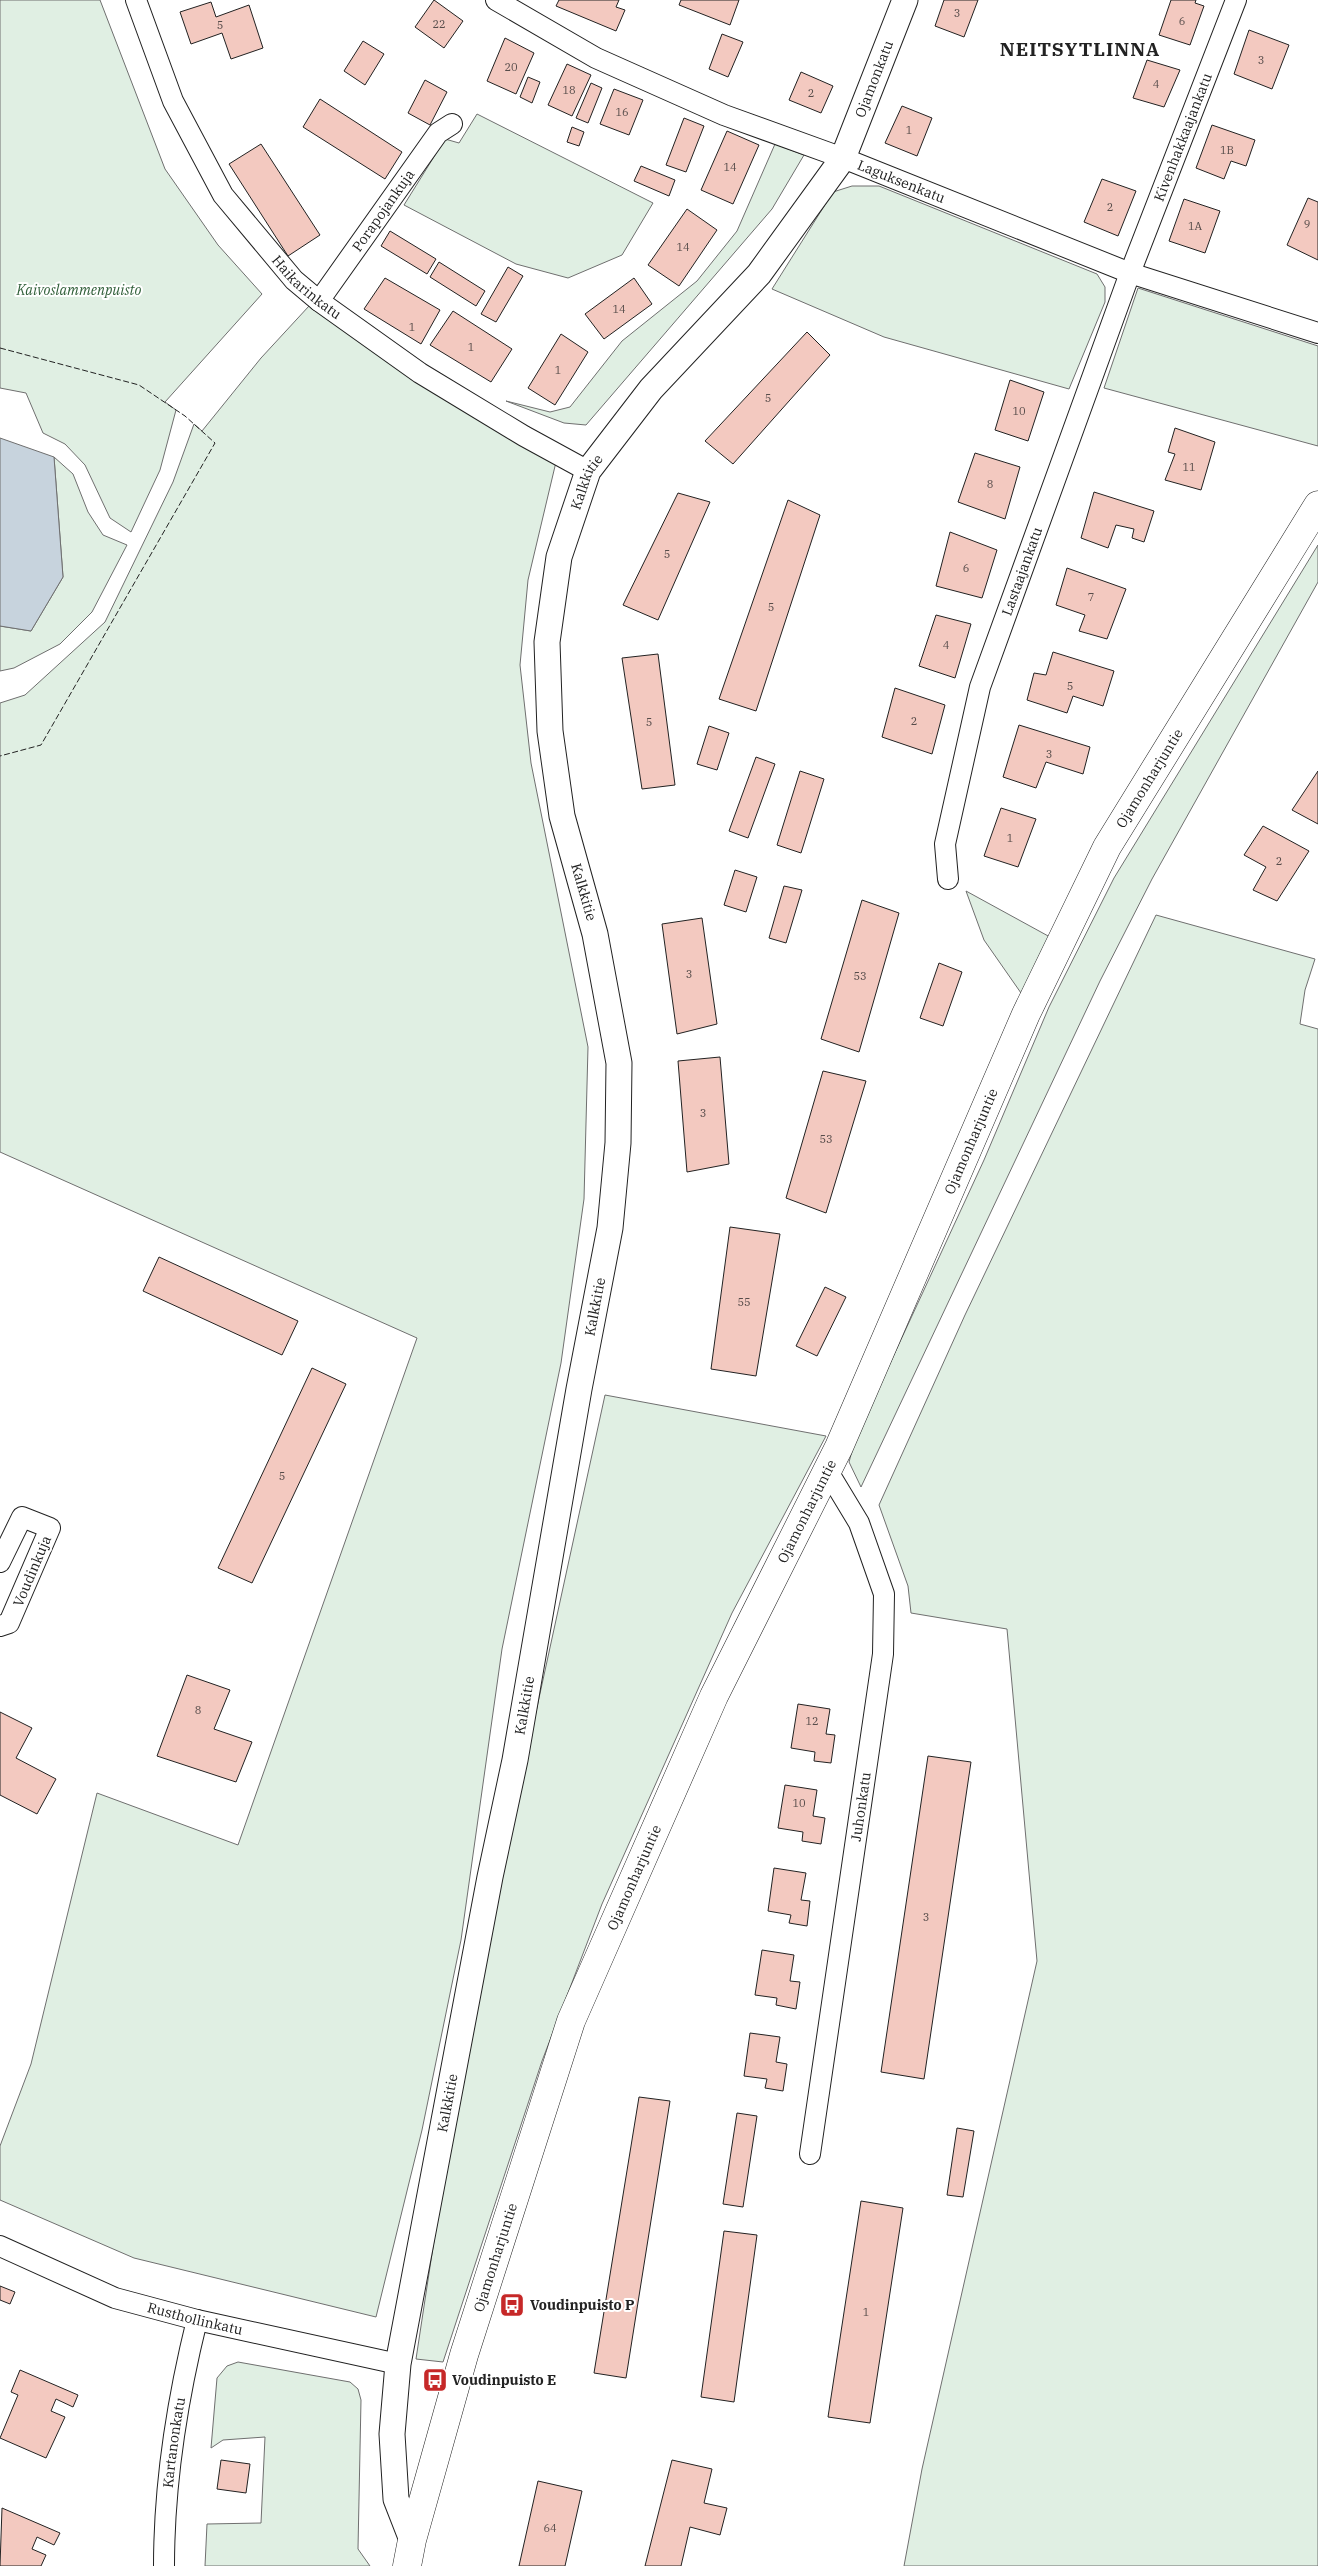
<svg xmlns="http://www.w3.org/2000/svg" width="1318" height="2566" font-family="'IBM Plex Serif',serif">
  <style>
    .green { fill: #e0efe3; stroke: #6f6f6f }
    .water { fill: #c7d3dd; stroke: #6f6f6f }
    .building { fill: #f3c9c0; stroke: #222 }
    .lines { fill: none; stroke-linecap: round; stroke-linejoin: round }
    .minor-casing { stroke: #222; stroke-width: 22 }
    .tertiary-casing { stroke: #222; stroke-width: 27 }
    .secondary-casing { stroke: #222; stroke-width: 29 }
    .minor { stroke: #fff; stroke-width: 20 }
    .tertiary { stroke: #fff; stroke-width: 25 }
    .secondary { stroke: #fff; stroke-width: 28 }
    .fence { stroke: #222; stroke-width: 1; stroke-dasharray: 6 2.5; stroke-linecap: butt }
    .labels { text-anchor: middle; stroke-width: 4; stroke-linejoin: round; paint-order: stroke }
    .number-label { font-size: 11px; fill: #564c4a }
    .street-label { font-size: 14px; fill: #222; stroke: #fff }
    .park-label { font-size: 14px; font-style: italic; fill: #2f5e38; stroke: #fff }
    .poi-label { font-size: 14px; font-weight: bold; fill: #222; stroke: #fff; text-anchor: start }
    .district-label { font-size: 19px; font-weight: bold; letter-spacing: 1px; fill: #222; stroke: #fff }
  </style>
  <rect width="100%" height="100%" fill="#fff"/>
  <!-- green -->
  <g class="green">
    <path d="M0,0H100L165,169L218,245L262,294L165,402L176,410L160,470L131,532L110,518L85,465L65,444L43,433L26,393L0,388Z"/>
    <path d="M477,114L653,203L622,255L568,278L516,264L404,205L445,139L459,143Z"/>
    <path d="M775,144L804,155L772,209L586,425L564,423L506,401L550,412L570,407L622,341L697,281L737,231Z"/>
    <path d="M852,186H879L1097,274L1105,287V302L1069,389L884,337L772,289L833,192Z"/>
    <path d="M1138,288L1318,346V446L1104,388Z"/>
    <path d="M309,306L318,308L556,462L528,580L520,665L531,763L588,1047L584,1199L561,1363L502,1649L461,1940L422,2130L376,2317L134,2258L0,2200V2146L31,2064L97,1793L238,1845L417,1338L0,1152V703L25,695L105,622L173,482L194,424L202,431L261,358Z"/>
    <path d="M54,457L73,474L88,512L103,535L127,545L92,612L60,644L14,668L0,671V626L31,631L63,577Z"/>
    <path d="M1318,545V582L1152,879L1100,981L861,1487L849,1462L856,1437L984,1160L1049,1007L1114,878Z"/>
    <path d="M966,891L1050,937L1021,993L984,940Z"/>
    <path d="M1156,915L1315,959L1305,990L1300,1024L1318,1029V2566H904L922,2469L1037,1961L1007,1629L911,1613L908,1586L879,1505L965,1315Z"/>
    <path d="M605,1395L826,1436L732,1613L602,1904L542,2061L443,2362L416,2359L435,2234L497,1891Z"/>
    <path d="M238,2362L350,2382L358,2389L361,2400L358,2549L370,2566H205L207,2524L261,2523L265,2437L223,2440L211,2448L217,2378L227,2366Z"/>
  </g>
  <!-- water -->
  <path class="water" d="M0,438L54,457L63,577L31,631L0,626Z"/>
  <!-- building -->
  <g class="building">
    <path d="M434,0L463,21L444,48L415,27Z"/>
    <path d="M559,0H619L616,7L625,10L616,31L556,6Z"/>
    <path d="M681,0H739L730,25L679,5Z"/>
    <path d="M944,0H978L964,37L935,26Z"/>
    <path d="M1171,0H1196L1195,3L1204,6L1190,45L1159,35Z"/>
    <path d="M211,2L216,17L249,5L263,48L231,59L222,33L191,44L180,12Z"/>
    <path d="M1249,30L1289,45L1272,89L1234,74Z"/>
    <path d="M722,34L743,42L728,77L709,69Z"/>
    <path d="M505,38L534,53L516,94L487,81Z"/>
    <path d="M363,41L384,54L365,85L344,71Z"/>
    <path d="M1147,60L1180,70L1164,107L1133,98Z"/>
    <path d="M567,64L591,75L572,116L548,105Z"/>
    <path d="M801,72L833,86L821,113L789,100Z"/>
    <path d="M528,77L540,82L532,103L520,97Z"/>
    <path d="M425,80L447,92L430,125L408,113Z"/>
    <path d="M591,83L602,88L588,123L576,118Z"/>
    <path d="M614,89L643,100L629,135L600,124Z"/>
    <path d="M320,99L402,152L385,179L303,127Z"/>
    <path d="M902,106L932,118L917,156L885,143Z"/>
    <path d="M684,118L704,126L686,172L666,165Z"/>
    <path d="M1212,125L1255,140L1246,166L1231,161L1224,179L1196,168Z"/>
    <path d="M572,127L584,132L579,146L567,142Z"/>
    <path d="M727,131L759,145L733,204L701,190Z"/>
    <path d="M261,144L320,235L288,256L229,164Z"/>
    <path d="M641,166L675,180L669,196L634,181Z"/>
    <path d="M1102,179L1136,191L1118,236L1084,222Z"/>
    <path d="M1308,198L1318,202V260L1287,245Z"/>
    <path d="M1184,199L1220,211L1205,253L1169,241Z"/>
    <path d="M687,209L717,230L679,286L648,265Z"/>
    <path d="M390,231L436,259L427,274L381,246Z"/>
    <path d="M439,262L485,291L476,306L430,277Z"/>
    <path d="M508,267L523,276L496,322L481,314Z"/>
    <path d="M385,278L440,310L421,344L364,309Z"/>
    <path d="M634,278L652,304L604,339L585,314Z"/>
    <path d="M453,311L512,349L491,382L430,345Z"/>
    <path d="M807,332L830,355L733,464L705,441Z"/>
    <path d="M561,334L588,352L555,405L528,388Z"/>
    <path d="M1010,380L1044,392L1028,441L995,430Z"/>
    <path d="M1175,428L1215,442L1201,490L1165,480L1175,454L1168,452Z"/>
    <path d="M975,453L1020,467L1005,519L958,502Z"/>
    <path d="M1094,492L1154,511L1144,542L1132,538L1134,529L1116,525L1108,548L1081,538Z"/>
    <path d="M678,493L710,502L658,620L623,605Z"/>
    <path d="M788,500L820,515L756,711L719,699Z"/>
    <path d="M950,532L997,550L982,598L936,586Z"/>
    <path d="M1067,568L1126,589L1107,639L1079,631L1085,615L1056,605Z"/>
    <path d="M936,615L971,624L955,678L919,666Z"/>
    <path d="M1053,652L1114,671L1103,706L1073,696L1067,713L1027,700L1034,673L1046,675Z"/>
    <path d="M658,654L675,785L642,789L622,658Z"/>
    <path d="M895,688L945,705L932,754L882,737Z"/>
    <path d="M1019,725L1090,747L1083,774L1046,762L1036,788L1003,777Z"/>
    <path d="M709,726L729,733L717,770L697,764Z"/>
    <path d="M756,757L775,764L748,838L729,831Z"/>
    <path d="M800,771L824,779L801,853L777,845Z"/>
    <path d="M1318,771V824L1292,810Z"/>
    <path d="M1001,808L1036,819L1018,867L984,856Z"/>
    <path d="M1263,826L1309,851L1277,901L1253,890L1266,867L1244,855Z"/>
    <path d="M735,870L757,877L746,912L724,905Z"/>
    <path d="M784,886L802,890L786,943L769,938Z"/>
    <path d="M862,900L899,913L859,1052L821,1039Z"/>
    <path d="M702,918L717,1024L677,1034L662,924Z"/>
    <path d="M939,963L962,972L943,1026L920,1018Z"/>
    <path d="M720,1057L729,1164L687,1172L678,1061Z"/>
    <path d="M823,1071L866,1081L826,1213L786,1198Z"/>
    <path d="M730,1227L780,1234L756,1376L711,1369Z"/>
    <path d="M159,1257L298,1321L282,1355L143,1291Z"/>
    <path d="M825,1287L846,1297L817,1356L796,1346Z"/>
    <path d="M312,1368L346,1384L252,1583L218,1568Z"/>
    <path d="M187,1675L230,1690L214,1729L252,1742L236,1782L157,1756Z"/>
    <path d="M798,1704L830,1709L826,1734L835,1735L831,1763L814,1761L815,1752L791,1748Z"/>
    <path d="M0,1712L32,1728L16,1758L56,1779L37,1814L0,1795Z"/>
    <path d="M928,1756L971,1762L924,2079L881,2072Z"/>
    <path d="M785,1785L817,1790L813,1816L825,1818L821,1844L802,1841L803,1832L778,1828Z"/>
    <path d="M774,1868L806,1873L801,1900L810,1901L807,1926L789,1923L791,1915L768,1911Z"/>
    <path d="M762,1950L794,1955L790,1981L800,1982L796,2009L776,2005L777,1998L755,1995Z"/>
    <path d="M750,2033L780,2037L776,2062L787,2064L783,2091L765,2088L767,2079L744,2076Z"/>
    <path d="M639,2097L670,2101L626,2378L594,2373Z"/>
    <path d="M737,2113L757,2116L743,2207L723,2204Z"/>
    <path d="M957,2128L974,2131L963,2197L947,2195Z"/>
    <path d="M861,2201L903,2208L870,2423L828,2417Z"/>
    <path d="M724,2231L757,2235L734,2402L701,2397Z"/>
    <path d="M0,2286L15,2292L10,2304L0,2300Z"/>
    <path d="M20,2370L78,2395L73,2407L56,2399L51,2411L65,2417L46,2458L0,2438L18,2395L11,2392Z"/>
    <path d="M221,2460L250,2464L246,2493L217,2489Z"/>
    <path d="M672,2460L712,2469L704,2503L727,2508L720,2535L690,2527L681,2566H645Z"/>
    <path d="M538,2481L582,2491L565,2566H519Z"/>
    <path d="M2,2508L60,2533L54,2545L37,2537L32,2549L46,2555L41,2566H0Z"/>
  </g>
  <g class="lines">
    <defs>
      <g id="minor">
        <path id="s1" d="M136,0L173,101L223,195L294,280L319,301L420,373L524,436L588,471"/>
        <path id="s2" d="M496,0L596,58L724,115L843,158L1130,273L1318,333"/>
        <path id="s3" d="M319,301L438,133L452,124"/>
        <path id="s4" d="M948,879L945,844L980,687L1130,273L1236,0"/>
        <path d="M0,1562L22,1517L50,1528L9,1623L0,1626"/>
        <path id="s5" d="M810,2154L883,1654L884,1594L859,1523L827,1470"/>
        <path id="s6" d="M0,2246L115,2298L197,2320L398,2364"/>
        <path id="s7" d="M164,2566C164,2483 177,2401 197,2320"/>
      </g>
      <g id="tertiary">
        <path id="s8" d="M412,2540L396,2499L392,2434L398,2364L490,1877L515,1760L579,1389L610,1228L618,1143L619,1063L595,934L562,816L550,731L547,642L559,557L588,471L651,389L759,274L843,158L905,0"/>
      </g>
      <g id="secondary">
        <path id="s9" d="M407,2566L412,2540L464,2355L571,2021L714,1696L839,1447L1026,1014L1107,847L1318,505"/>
      </g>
    </defs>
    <!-- minor casing -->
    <use href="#minor" class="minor-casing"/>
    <!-- tertiary casing -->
    <use href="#tertiary" class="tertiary-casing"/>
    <!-- secondary casing -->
    <use href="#secondary" class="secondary-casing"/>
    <!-- minor -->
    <use href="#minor" class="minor"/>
    <!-- tertiary -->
    <use href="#tertiary" class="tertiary"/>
    <!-- secondary -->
    <use href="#secondary" class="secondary"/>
    <!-- fence -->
    <path class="fence" d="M0,348L139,385L185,416L215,443L41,745L0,756"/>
  </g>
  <!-- icons -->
  <defs>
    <symbol id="bus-square" viewBox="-11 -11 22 22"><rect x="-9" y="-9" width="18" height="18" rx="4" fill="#c62828" stroke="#fff"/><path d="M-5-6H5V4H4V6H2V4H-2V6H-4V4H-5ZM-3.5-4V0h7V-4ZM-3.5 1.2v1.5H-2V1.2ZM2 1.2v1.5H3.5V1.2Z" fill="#fff"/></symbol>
  </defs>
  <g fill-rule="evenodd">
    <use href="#bus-square" x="498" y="2291" width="28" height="28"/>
    <use href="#bus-square" x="421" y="2366" width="28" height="28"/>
  </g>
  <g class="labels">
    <!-- number labels -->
    <g class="number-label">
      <text x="957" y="17">3</text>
      <text x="1182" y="25">6</text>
      <text x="439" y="28">22</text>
      <text x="220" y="29">5</text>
      <text x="1261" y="64">3</text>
      <text x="511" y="71">20</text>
      <text x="1156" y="88">4</text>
      <text x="569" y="94">18</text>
      <text x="811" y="97">2</text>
      <text x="622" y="116">16</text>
      <text x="909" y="134">1</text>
      <text x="1227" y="154">1B</text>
      <text x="730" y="171">14</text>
      <text x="1110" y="211">2</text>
      <text x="1307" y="228">9</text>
      <text x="1195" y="230">1A</text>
      <text x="683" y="251">14</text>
      <text x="619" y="313">14</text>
      <text x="412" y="331">1</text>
      <text x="471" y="351">1</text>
      <text x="558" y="374">1</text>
      <text x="768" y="402">5</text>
      <text x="1019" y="415">10</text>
      <text x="1189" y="471">11</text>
      <text x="990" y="488">8</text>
      <text x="667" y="558">5</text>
      <text x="966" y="572">6</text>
      <text x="1091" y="601">7</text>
      <text x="771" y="611">5</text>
      <text x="946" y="649">4</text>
      <text x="1070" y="690">5</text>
      <text x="914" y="725">2</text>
      <text x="649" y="726">5</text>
      <text x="1049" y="758">3</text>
      <text x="1010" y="842">1</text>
      <text x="1279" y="865">2</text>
      <text x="689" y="978">3</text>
      <text x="860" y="980">53</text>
      <text x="703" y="1117">3</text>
      <text x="826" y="1143">53</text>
      <text x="744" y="1306">55</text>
      <text x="282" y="1480">5</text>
      <text x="198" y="1714">8</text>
      <text x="812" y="1725">12</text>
      <text x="799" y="1807">10</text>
      <text x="926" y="1921">3</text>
      <text x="866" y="2316">1</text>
      <text x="550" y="2532">64</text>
    </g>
    <!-- street labels -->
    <g class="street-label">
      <text dy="5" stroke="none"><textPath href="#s8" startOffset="2595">Ojamonkatu</textPath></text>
      <text dy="5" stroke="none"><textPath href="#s4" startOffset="782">Kivenhakkaajankatu</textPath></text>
      <text dy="5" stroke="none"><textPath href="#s2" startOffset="445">Laguksenkatu</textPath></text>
      <text dy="5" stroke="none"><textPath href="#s3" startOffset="111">Porapojankuja</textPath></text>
      <text dy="5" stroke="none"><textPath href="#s1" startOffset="339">Haikarinkatu</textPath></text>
      <text dy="5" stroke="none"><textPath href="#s8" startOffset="2095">Kalkkitie</textPath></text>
      <text dy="5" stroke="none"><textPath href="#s4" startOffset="319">Lastaajankatu</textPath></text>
      <text dy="5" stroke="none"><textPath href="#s9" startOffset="1941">Ojamonharjuntie</textPath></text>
      <text transform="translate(584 892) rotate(74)" y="5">Kalkkitie</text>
      <text dy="5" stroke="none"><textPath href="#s9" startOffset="1536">Ojamonharjuntie</textPath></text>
      <text dy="5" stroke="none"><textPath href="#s8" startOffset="1255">Kalkkitie</textPath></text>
      <text dy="5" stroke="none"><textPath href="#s9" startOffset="1131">Ojamonharjuntie</textPath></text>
      <text transform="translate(32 1571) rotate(-67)" y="5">Voudinkuja</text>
      <text dy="5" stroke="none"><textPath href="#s8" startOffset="850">Kalkkitie</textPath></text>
      <text dy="5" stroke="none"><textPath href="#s5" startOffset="351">Juhonkatu</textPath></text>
      <text dy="5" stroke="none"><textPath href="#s9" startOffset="726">Ojamonharjuntie</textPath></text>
      <text dy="5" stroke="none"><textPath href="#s8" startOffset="445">Kalkkitie</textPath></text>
      <text dy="5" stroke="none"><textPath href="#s9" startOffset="321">Ojamonharjuntie</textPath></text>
      <text dy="5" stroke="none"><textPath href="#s6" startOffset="209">Rusthollinkatu</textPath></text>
      <text dy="5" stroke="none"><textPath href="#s7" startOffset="124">Kartanonkatu</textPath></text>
    </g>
    <!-- park labels -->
    <g class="park-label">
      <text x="79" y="295">Kaivoslammenpuisto</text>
    </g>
    <!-- poi labels -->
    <g class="poi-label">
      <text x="530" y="2310">Voudinpuisto P</text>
      <text x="452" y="2385">Voudinpuisto E</text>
    </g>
    <!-- district labels -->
    <g class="district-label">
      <text x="1080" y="56">NEITSYTLINNA</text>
    </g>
  </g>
</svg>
